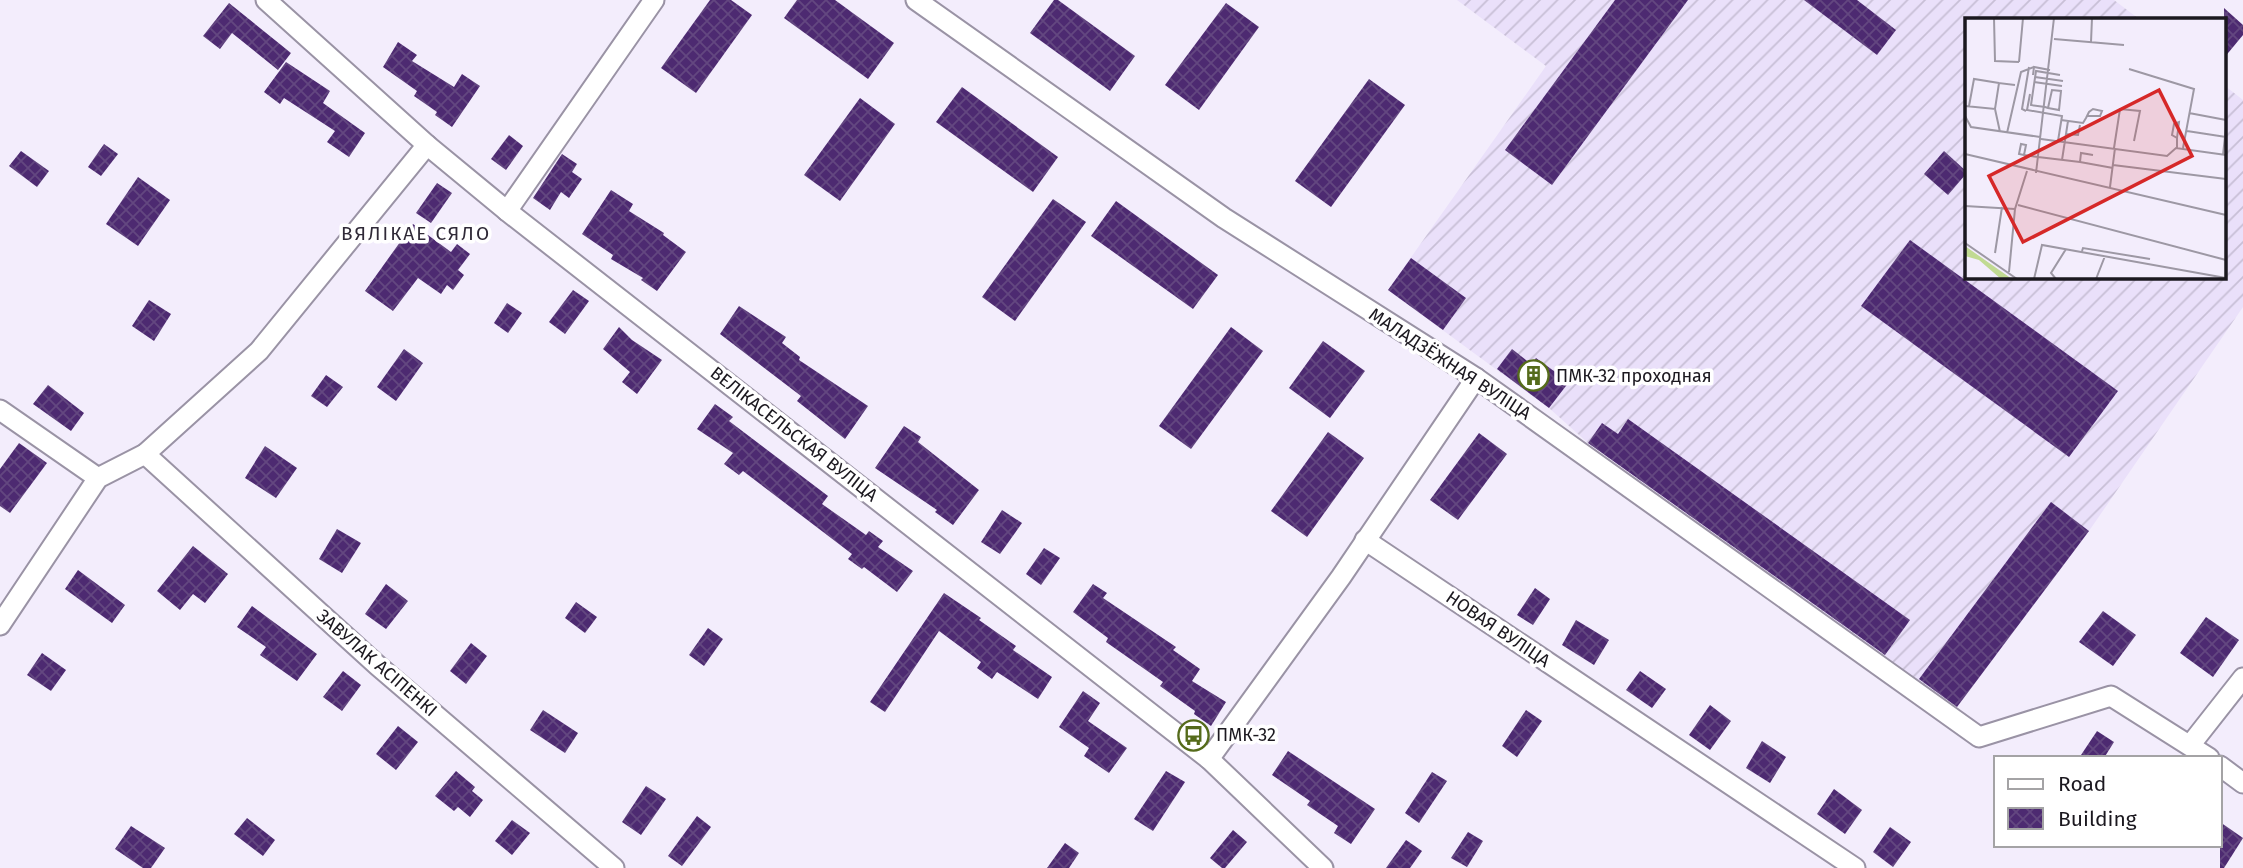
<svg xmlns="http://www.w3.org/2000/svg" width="2243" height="868" font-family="'Fira Sans',sans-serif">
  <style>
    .industrial { fill: url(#industrial-furrows) }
    .building { fill: url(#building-cross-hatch) }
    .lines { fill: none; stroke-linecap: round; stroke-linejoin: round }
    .minor-casing { stroke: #9a93a5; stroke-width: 23 }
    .minor { stroke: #fff; stroke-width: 19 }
    .labels { text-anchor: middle; stroke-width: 7; stroke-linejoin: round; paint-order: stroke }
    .street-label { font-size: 18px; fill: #1b181f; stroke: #fff }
    .poi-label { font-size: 18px; fill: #1b181f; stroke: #fff; text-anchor: start }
    .neighbourhood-label { font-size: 19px; letter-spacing: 2px; fill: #2f2937; stroke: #fff }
    .inset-road { fill: none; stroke: #9d98a4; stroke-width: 2 }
    .view { fill: #d62828; fill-opacity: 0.15; stroke: #d62828; stroke-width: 3.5 }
    .inset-edge { fill: none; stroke: #1b181f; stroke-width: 3.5 }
  </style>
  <defs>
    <pattern id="industrial-furrows" width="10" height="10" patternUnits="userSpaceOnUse" patternTransform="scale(1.75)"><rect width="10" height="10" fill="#eae0fa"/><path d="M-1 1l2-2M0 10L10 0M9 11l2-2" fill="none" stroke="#c8bfd6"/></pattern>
    <pattern id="building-cross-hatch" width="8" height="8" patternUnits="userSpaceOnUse" patternTransform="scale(1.75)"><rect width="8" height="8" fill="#4d2a71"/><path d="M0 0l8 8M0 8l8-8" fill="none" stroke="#634780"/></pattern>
  </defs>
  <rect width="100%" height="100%" fill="#f3edfc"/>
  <!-- industrial -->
  <path class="industrial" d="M1457,0H2114L2139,19H1966V276H2224V85L2243,100V307L2089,531L1956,708L1588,443L1549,408L1388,290L1546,66Z"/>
  <!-- building -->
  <g class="building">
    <path d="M710,0H731L752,15L696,93L661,68Z"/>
    <path d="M797,0H835L894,43L868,79L784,18Z"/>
    <path d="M1054,0H1058L1135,56L1110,91L1030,33Z"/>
    <path d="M1615,0H1688L1552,185L1505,150Z"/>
    <path d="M1804,0H1857L1896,30L1877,55Z"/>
    <path d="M229,3L291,53L278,70L232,33L220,49L203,36Z"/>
    <path d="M1226,3L1259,27L1199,110L1165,85Z"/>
    <path d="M2224,8L2243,25V35L2224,58Z"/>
    <path d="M398,42L417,55L412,61L454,87L462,74L480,86L452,127L435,115L437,112L414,96L417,91L383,67Z"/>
    <path d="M286,62L330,91L323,103L365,133L349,157L327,142L335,131L284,98L280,104L264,92Z"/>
    <path d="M1369,79L1405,105L1331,207L1295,181Z"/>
    <path d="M962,87L1058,157L1033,192L936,122Z"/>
    <path d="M860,98L895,124L840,201L804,175Z"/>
    <path d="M509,135L523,146L506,170L491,159Z"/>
    <path d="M104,144L118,154L101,176L88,167Z"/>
    <path d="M21,151L49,171L37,187L9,166Z"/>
    <path d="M1944,151L1966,171V174L1948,195L1924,174Z"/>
    <path d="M562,154L577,164L572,172L582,179L569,198L561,192L550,210L533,198Z"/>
    <path d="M138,177L170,200L138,246L106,224Z"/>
    <path d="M437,183L452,193L431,223L416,213Z"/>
    <path d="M611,190L633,204L629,211L664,233L663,235L686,252L657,291L641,280L643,278L611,259L613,255L582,234Z"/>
    <path d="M1053,199L1086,222L1015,321L982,297Z"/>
    <path d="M1116,201L1218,275L1193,309L1091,236Z"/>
    <path d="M413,224L451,252L457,244L470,254L458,270L464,275L453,290L447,285L441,294L418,278L393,311L365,291Z"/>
    <path d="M1910,240L2118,391L2069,457L1861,306Z"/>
    <path d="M1411,258L1466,298L1443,330L1388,290Z"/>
    <path d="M573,290L589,301L565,334L549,322Z"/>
    <path d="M149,300L171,314L154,341L132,326Z"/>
    <path d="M507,303L522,313L508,333L494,323Z"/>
    <path d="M739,306L786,337L782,343L800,357L799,360L868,406L845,439L797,401L801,396L720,334Z"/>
    <path d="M619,327L632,340L662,360L637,394L622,382L630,372L603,349Z"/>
    <path d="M1231,327L1263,351L1191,449L1159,426Z"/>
    <path d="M1323,341L1365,371L1330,418L1289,388Z"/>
    <path d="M404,349L423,363L396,401L377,387Z"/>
    <path d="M1512,349L1531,364L1536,358L1569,382L1549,408L1497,369Z"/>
    <path d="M326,375L343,387L327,407L311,396Z"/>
    <path d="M48,385L84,413L71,431L33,404Z"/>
    <path d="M715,404L733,417L729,421L828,496L822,504L866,535L869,531L883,541L878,547L913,571L897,592L864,567L862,569L848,559L852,554L743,471L739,475L724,464L733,453L697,429Z"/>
    <path d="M1628,419L1910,620L1885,655L1588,443L1602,423L1618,434Z"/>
    <path d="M904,426L921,437L918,442L979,490L953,525L935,512L937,510L875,468Z"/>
    <path d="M1328,432L1364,458L1307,537L1271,511Z"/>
    <path d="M1479,433L1507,454L1458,520L1430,500Z"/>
    <path d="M19,443L47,463L10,513L0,506V469Z"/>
    <path d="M265,446L297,468L276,498L245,478Z"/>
    <path d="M2051,502L2089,531L1957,707L1919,679Z"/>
    <path d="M1002,510L1022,523L1000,554L981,542Z"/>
    <path d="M337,529L361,543L342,573L319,559Z"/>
    <path d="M193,546L228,574L205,603L193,594L180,610L157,591Z"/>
    <path d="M1044,548L1060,558L1041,585L1026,574Z"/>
    <path d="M78,570L125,605L112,623L65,589Z"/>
    <path d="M386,584L408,601L386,629L365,614Z"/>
    <path d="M1093,584L1107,593L1103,598L1176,647L1173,650L1200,669L1192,681L1226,702L1211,726L1194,714L1195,711L1160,686L1163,682L1106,642L1108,638L1073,612Z"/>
    <path d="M1535,588L1550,599L1533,625L1517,615Z"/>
    <path d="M944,593L981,618L979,620L1016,646L1013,650L1052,677L1038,699L997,672L992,679L977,668L981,662L939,631L885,712L870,702Z"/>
    <path d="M576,602L597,617L585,633L565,618Z"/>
    <path d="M252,606L317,654L297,681L260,655L266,647L237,627Z"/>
    <path d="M2103,611L2136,635L2113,666L2079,642Z"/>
    <path d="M2206,617L2239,640L2213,677L2180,653Z"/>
    <path d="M1576,620L1609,640L1594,665L1562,645Z"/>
    <path d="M708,628L723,639L704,666L689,655Z"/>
    <path d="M471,643L487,656L466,684L450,671Z"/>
    <path d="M42,653L66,670L51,691L27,675Z"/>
    <path d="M343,671L361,685L342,711L323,697Z"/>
    <path d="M1640,671L1666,689L1652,708L1626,690Z"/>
    <path d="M1083,691L1100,703L1088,721L1127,748L1109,773L1084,756L1089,748L1059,727Z"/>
    <path d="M1710,705L1731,721L1710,750L1689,735Z"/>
    <path d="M543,710L578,733L565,753L530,730Z"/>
    <path d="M1526,710L1542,721L1517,757L1502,746Z"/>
    <path d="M398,726L418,742L396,770L376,754Z"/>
    <path d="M2097,731L2114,742L2104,758H2079Z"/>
    <path d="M1762,741L1786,757L1770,783L1746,768Z"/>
    <path d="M1288,751L1375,809L1351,844L1334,833L1338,826L1307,805L1310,801L1272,775Z"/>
    <path d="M456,771L475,787L472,791L483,800L470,817L458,807L454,811L435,796Z"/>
    <path d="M1166,771L1185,782L1153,831L1134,819Z"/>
    <path d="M1432,772L1447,781L1419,823L1405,813Z"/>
    <path d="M646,786L666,799L641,835L622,822Z"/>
    <path d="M1834,789L1862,810L1845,834L1817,814Z"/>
    <path d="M697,816L711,827L682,866L668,856Z"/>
    <path d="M247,818L275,840L263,856L234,834Z"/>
    <path d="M512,820L530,833L512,855L495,841Z"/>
    <path d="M2220,822L2243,838L2224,868H2220Z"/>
    <path d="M131,826L165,848L151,868H143L115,849Z"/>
    <path d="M1890,827L1911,842L1893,867L1873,852Z"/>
    <path d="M1233,830L1247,842L1225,868H1222L1210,858Z"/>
    <path d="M1468,832L1483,841L1467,867L1451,858Z"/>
    <path d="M1406,840L1422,851L1410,868H1386Z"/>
    <path d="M1065,843L1079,853L1069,868H1047Z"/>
  </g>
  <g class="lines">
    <defs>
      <g id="minor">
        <path d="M266,0L427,145L507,211L1209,759L1323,868"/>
        <path d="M916,0L1224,218L1476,378L1979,737L2111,696L2209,758"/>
        <path d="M507,211L654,0"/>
        <path d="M0,410L98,478"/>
        <path d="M145,454L377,665L614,868"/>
        <path d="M1365,540L1855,868"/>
        <path d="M0,625L98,478L145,454L259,351L427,145"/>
        <path d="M2191,744L2243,678"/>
        <path d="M1209,759L1341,577L1476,378"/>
        <path d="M2220,766L2243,783"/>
      </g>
    </defs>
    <!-- minor casing -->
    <use href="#minor" class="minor-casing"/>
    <!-- minor -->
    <use href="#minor" class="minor"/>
  </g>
  <!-- icons -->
  <defs>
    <symbol id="building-ring" viewBox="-11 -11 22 22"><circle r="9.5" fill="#fff" stroke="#556b1b" stroke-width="1.5"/><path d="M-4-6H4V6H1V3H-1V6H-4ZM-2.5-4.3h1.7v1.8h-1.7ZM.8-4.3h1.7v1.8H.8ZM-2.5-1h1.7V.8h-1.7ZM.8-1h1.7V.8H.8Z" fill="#556b1b"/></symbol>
    <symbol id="bus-ring" viewBox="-11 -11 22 22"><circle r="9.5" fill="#fff" stroke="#556b1b" stroke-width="1.5"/><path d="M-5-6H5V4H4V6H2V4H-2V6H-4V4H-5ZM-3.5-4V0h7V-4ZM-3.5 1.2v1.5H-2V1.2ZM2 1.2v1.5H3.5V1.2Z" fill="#556b1b"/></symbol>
  </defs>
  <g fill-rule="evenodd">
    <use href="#building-ring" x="1516" y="358" width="35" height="35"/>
    <use href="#bus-ring" x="1176" y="718" width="35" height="35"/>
  </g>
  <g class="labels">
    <!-- street labels -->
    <g class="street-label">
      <text transform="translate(1450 364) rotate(33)" y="6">МАЛАДЗЁЖНАЯ ВУЛІЦА</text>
      <text transform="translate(794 434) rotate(38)" y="6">ВЕЛІКАСЕЛЬСКАЯ ВУЛІЦА</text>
      <text transform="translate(1498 629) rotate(34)" y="6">НОВАЯ ВУЛІЦА</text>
      <text transform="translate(377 663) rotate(41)" y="6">ЗАВУЛАК АСІПЕНКІ</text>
    </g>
    <!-- poi labels -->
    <g class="poi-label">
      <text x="1556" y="382">ПМК-32 проходная</text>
      <text x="1216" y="741">ПМК-32</text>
    </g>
    <!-- neighbourhood labels -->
    <g class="neighbourhood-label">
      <text x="416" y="240">ВЯЛІКАЕ СЯЛО</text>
    </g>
  </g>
  <!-- overview -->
  <g transform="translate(1965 18)">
    <rect width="261" height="261" fill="#f3edfc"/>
    <path d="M0,228L47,261H36L14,242L0,238Z" fill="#c1da92"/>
    <path class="inset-road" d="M29,0L30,43L54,44M89,21L159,27M126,24L127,0M54,44L58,0M164,51L229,71L218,130M68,57L69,49L85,52M70,59L98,63M69,64L97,68M65,76L62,92L97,98L93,123M0,88L30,91L34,65L50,67M4,88L9,61L34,65M83,90L87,72L96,73L94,92L83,90L80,89L66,87L71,53L95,57M30,91L35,114M61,93L57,91L64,49M224,95L261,102M0,98L6,109L75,119M96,102L118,105L121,100L124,94L128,91L137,93L135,98H122M222,113L261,119M42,115L56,54L69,49M101,116L113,117L115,107M76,121L202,138L211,130L261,137M149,130L155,91L175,93L169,123M212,130V120L207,117L209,106L214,104L212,120M0,136L261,197M59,137L61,127L56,126L54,136L59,137L73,139L115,144L148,150M258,137L261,109M97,142L103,103M115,144L116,135L128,137M148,147L261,161M71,155L89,0M145,169L150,130M53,187L261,242M0,188L50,191M0,225L52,261M117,233L118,230L185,241M30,235L37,189M44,254L50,191L62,153M69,261L77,227L261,260M91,261L86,255L101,231M131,261L140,238"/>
    <path class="view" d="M194,72L227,138L58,224L24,158Z"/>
    <rect width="261" height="261" class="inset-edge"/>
  </g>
  <!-- legend -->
  <rect x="1994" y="756" width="228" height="91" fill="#ffffff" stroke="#a4a3a5" stroke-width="2"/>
  <rect x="2008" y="779" width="35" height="10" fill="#ffffff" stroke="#a4a3a5" stroke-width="2"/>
  <text x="2058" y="791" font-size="21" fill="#1b181f">Road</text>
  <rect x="2008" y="808" width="35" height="21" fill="url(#building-cross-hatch)" stroke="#a4a3a5" stroke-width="2"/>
  <text x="2058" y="826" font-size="21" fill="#1b181f">Building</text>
</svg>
